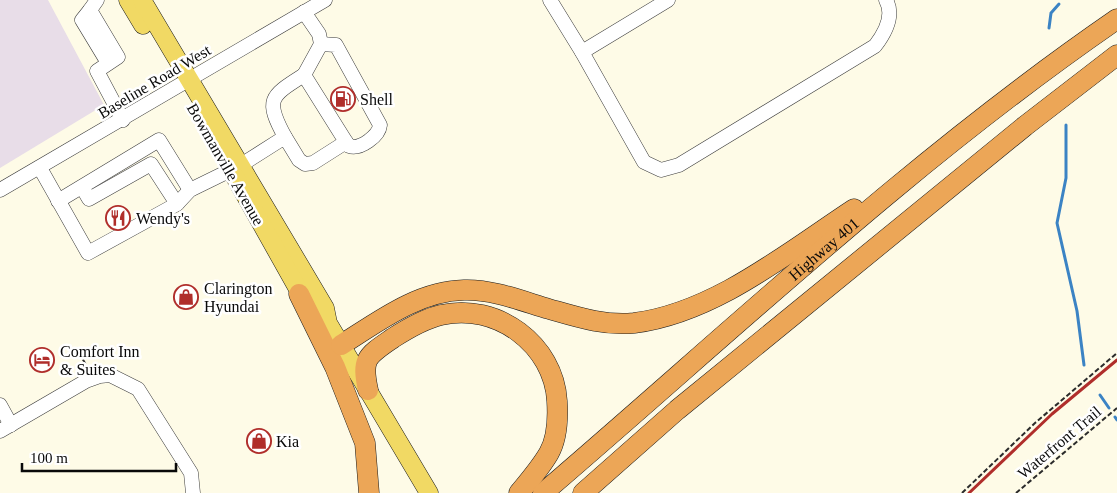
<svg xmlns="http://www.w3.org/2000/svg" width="1117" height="493" font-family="'Times New Roman',serif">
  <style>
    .industrial { fill: #e8dde8 }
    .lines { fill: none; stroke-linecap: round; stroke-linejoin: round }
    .stream { stroke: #3b83c4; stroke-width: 3 }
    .minor-casing { stroke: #3c3c3c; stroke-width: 15 }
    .major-casing { stroke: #1a1a1a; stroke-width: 19 }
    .highway-casing { stroke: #1a1a1a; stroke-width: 21 }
    .path { stroke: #2b2b2b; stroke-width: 2; stroke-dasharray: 5 2.5; stroke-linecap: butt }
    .minor { stroke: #fff; stroke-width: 14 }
    .major { stroke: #f1d964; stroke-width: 18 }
    .highway { stroke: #eca657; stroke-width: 20 }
    .rail { stroke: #b02e2b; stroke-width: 3 }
    .labels { text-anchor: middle; stroke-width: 5; stroke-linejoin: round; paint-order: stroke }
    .street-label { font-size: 16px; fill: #090909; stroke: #fff }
    .poi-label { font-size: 16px; fill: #090909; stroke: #fff; text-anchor: start }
  </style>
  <rect width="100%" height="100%" fill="#fefbe7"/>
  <!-- industrial -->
  <path class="industrial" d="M0,0H48L104,105L0,168Z"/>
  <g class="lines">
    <!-- stream -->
    <g class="stream">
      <path d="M1049,28L1051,13L1059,4"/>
      <path d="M1066,125V178L1057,223L1077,311L1084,365"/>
      <path d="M1100,395L1109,408"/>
      <path d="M1115,417L1117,420"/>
    </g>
    <defs>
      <g id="minor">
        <path d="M97,0L90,10L118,57L97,71L123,120"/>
        <path d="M550,0L582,52L668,0"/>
        <path d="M90,10L82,20L108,63"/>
        <path d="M321,44L336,45L380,125C379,136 360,150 349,146L346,142"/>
        <path d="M582,52L644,162L661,170L679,165L875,46C885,33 895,16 886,0"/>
        <path d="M285,137C264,99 271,96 304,75"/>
        <path d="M40,168L88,253L177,204L190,190L241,165L285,137L299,160L305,164L313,163L346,142L304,75L321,44L319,34L304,12"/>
        <path d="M82,187L89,199L151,164L177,204"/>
        <path d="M0,190L325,0"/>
        <path d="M58,201L159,140L190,190"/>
        <path d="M0,405L11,425"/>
        <path d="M0,431L86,381L100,376L110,375L138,389L191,473L193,493"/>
      </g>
      <g id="major">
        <path d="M128,0L143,25"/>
        <path d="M142,0L325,308L328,323L429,493"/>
        <path d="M234,175L307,305"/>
      </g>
      <g id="highway">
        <path d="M299,294L335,367L365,443L369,493"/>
        <path d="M341,345C379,321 418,291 464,290C492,289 522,301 549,309C577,317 604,326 634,323C714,313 787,253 854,209"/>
        <path d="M368,390C361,358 367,356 393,338C407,329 424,319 441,315C497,302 554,345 557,401C558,417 557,439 549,453C541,467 529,481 519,493"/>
        <path id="s1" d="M543,493C732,331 912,160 1117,19"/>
        <path d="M583,493L677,410L1025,126L1117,55"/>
      </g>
    </defs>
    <!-- minor casing -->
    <use href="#minor" class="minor-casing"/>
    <!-- major casing -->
    <use href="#major" class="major-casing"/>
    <!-- highway casing -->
    <use href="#highway" class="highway-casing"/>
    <!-- path -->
    <g class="path">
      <path d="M79,353L88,368"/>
      <path d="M962,493L1035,423L1117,353"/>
      <path d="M1016,493L1117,408"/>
    </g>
    <!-- minor -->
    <use href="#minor" class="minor"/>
    <!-- major -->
    <use href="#major" class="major"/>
    <!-- highway -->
    <use href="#highway" class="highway"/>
    <!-- rail -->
    <path class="rail" d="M969,493L1052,414L1117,360"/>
  </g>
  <!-- icons -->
  <defs>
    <symbol id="fuel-ring" viewBox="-11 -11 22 22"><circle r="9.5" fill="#fff" stroke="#b02e2b" stroke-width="1.5"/><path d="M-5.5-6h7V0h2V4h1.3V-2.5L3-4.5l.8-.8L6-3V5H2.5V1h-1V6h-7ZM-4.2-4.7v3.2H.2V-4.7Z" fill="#b02e2b"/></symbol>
    <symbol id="restaurant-ring" viewBox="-11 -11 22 22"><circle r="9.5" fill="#fff" stroke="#b02e2b" stroke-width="1.5"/><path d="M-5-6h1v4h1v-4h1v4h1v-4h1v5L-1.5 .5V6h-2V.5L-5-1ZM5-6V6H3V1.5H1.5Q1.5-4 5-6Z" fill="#b02e2b"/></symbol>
    <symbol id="shop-ring" viewBox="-11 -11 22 22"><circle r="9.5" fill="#fff" stroke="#b02e2b" stroke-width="1.5"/><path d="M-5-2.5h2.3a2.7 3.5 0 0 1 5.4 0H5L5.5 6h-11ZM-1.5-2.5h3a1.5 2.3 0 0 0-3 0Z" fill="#b02e2b"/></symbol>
    <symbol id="hotel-ring" viewBox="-11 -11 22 22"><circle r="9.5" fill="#fff" stroke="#b02e2b" stroke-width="1.5"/><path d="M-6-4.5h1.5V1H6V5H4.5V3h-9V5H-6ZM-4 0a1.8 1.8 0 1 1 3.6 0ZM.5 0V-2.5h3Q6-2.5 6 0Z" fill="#b02e2b"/></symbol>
  </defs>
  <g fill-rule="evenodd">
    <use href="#fuel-ring" x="329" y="85" width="28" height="28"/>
    <use href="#restaurant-ring" x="104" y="204" width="28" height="28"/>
    <use href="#shop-ring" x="172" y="283" width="28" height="28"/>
    <use href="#hotel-ring" x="28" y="346" width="28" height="28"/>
    <use href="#shop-ring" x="245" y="427" width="28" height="28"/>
  </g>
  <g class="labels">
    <!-- street labels -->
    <g class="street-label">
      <text transform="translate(154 81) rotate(-31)" y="6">Baseline Road West</text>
      <text transform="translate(226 164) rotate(60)" y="6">Bowmanville Avenue</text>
      <text dy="6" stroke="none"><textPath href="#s1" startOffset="372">Highway 401</textPath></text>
      <text transform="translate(1059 442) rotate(-40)" y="6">Waterfront Trail</text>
    </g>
    <!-- poi labels -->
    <g class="poi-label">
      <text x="360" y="105">Shell</text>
      <text x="136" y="224">Wendy's</text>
      <text x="204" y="294">Clarington<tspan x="204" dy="18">Hyundai</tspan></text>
      <text x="60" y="357">Comfort Inn<tspan x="60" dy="18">&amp; Suites</tspan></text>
      <text x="276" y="447">Kia</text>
    </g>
  </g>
  <!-- scale -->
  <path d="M22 463v8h154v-8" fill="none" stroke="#090909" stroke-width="2.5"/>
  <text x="30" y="463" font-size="15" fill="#090909" stroke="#ffffff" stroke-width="4" paint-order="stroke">100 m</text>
</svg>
